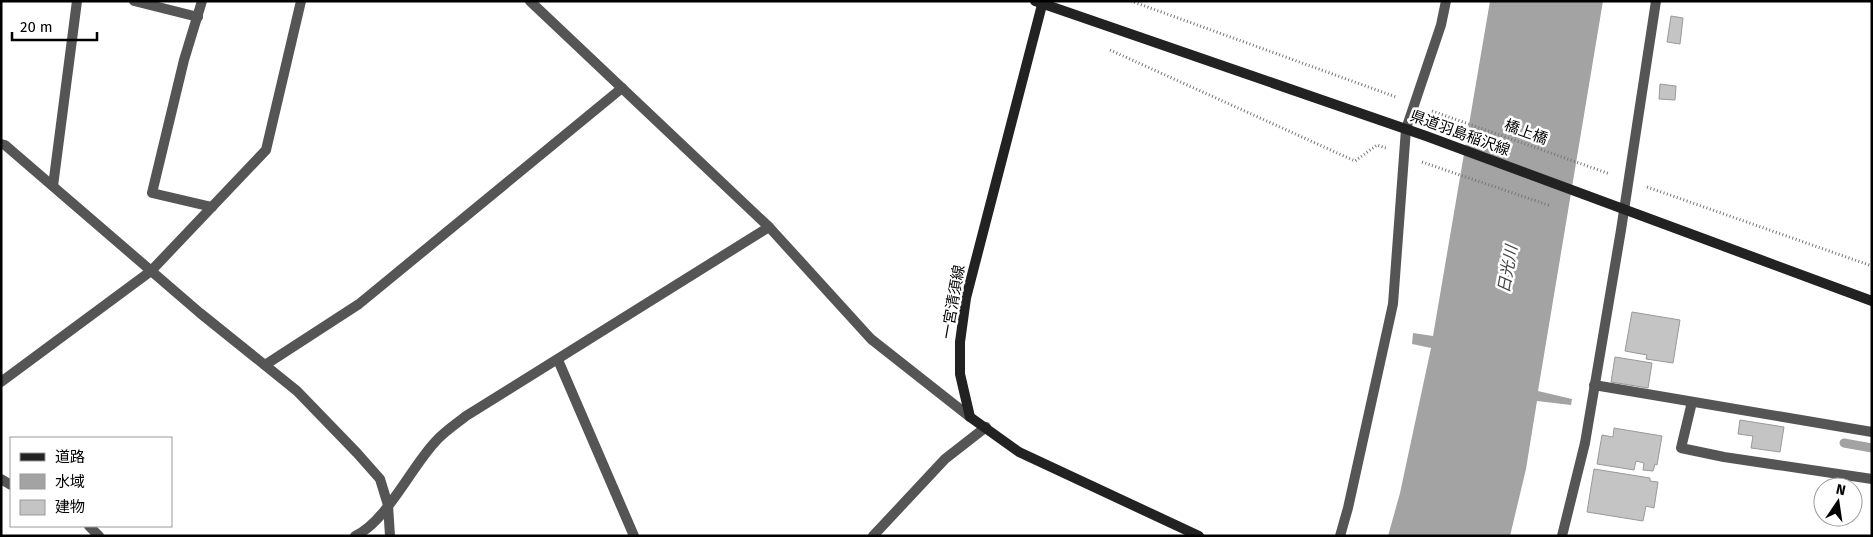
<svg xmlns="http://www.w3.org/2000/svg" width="1873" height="537" font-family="'Fira Sans','Noto Sans JP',sans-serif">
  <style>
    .water { fill: #a3a3a3 }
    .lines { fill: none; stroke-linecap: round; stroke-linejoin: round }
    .stream { stroke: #a3a3a3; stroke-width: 9 }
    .building { fill: #c4c4c4; stroke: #999 }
    .path { stroke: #777; stroke-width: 3; stroke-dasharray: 1 2.5; stroke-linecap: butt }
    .street { stroke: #555; stroke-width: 10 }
    .secondary { stroke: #222; stroke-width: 10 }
    .labels { text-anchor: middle; stroke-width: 5; stroke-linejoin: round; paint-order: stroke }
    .street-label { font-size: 15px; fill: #000; stroke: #fff }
    .water-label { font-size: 16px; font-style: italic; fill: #444; stroke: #fff }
  </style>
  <rect width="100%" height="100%" fill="#fff"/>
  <!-- water -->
  <path class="water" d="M1490,1H1603L1538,391L1572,399L1571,405L1537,401L1526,469L1510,536H1388L1400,493L1431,348L1412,344L1413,333L1433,336Z"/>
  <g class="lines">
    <!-- stream -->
    <path class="stream" d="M1844,443L1872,448"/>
  </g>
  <!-- building -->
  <g class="building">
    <path d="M1671,16L1683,18L1680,44L1667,42Z"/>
    <path d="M1660,84L1676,86L1675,100L1659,99Z"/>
    <path d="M1632,312L1680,320L1673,363L1646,359L1647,355L1625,351Z"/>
    <path d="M1615,357L1652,363L1648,388L1611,382Z"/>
    <path d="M1740,420L1784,427L1780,452L1751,448L1753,436L1738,434Z"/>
    <path d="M1614,428L1662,436L1657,465L1655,464L1653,471L1643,470L1644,463L1636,461L1634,470L1597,464L1602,435L1613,437Z"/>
    <path d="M1594,469L1650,478V481L1658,482L1654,508L1646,506L1643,521L1587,512Z"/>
  </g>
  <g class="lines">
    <!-- path -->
    <g class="path">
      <path d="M1131,1L1396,97"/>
      <path d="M1110,50L1355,161L1377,145L1386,148"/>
      <path d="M1432,111L1610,174"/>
      <path d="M1422,162L1551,206"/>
      <path d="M1647,187L1872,266"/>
    </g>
    <!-- street -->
    <g class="street">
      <path d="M134,1L198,17"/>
      <path d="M202,1L184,60L152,193L212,207"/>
      <path d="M530,1L769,227L871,339L970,417"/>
      <path d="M1,144L5,145L200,313L297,391L357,453L380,479L388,505L390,536"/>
      <path d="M53,186L77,1"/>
      <path d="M558,360L634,536"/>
      <path d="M265,365L359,304L622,88"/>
      <path d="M1,382L151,271L266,150L301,1"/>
      <path d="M1594,385L1872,432"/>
      <path d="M1692,402L1681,448L1724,457L1872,479"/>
      <path d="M1,479L11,485"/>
      <path d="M89,526L99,536"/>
      <path d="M355,536C387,521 411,467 436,441C444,432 456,424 466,416L769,227"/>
      <path d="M873,536L945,459L986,427"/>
      <path d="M1340,536L1348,508L1393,304L1406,129L1441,25L1446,1"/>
      <path d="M1562,536L1585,443L1621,230L1656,1"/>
    </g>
    <!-- secondary -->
    <g class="secondary">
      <path d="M1035,1L1426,136L1872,301"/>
      <path d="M1043,1L966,298L960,342V374L970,417L1019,452L1199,536"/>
    </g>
  </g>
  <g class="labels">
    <!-- street labels -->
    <g class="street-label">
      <text transform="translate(1526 132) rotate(20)" y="5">橋上橋</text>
      <text transform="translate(1460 133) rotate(20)" y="5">県道羽島稲沢線</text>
      <text transform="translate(953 302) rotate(-80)" y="5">一宮清須線</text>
    </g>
    <!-- water labels -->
    <g class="water-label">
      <text transform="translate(1507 269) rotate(-80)" y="6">日光川</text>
    </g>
  </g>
  <!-- border -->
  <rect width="1873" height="537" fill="none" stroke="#000000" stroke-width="5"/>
  <!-- legend -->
  <rect x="10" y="437" width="162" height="90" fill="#ffffff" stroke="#999999"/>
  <rect x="20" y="453" width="25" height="8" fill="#222222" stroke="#999999"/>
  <text x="55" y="462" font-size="15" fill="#000000">道路</text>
  <rect x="20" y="474" width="25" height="15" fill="#a3a3a3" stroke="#999999"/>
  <text x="55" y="487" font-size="15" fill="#000000">水域</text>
  <rect x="20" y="500" width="25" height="15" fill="#c4c4c4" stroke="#999999"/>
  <text x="55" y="512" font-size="15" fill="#000000">建物</text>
  <!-- north arrow -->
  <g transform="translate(1838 502) rotate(13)"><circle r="24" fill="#ffffff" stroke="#999999"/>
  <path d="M0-4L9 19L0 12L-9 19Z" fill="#000000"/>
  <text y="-8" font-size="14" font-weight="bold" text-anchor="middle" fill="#000000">N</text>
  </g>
  <!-- scale -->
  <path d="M12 32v8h85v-8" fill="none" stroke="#000000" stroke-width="2.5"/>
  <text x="20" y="32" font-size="15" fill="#000000" stroke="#ffffff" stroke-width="4" paint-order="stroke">20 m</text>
</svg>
